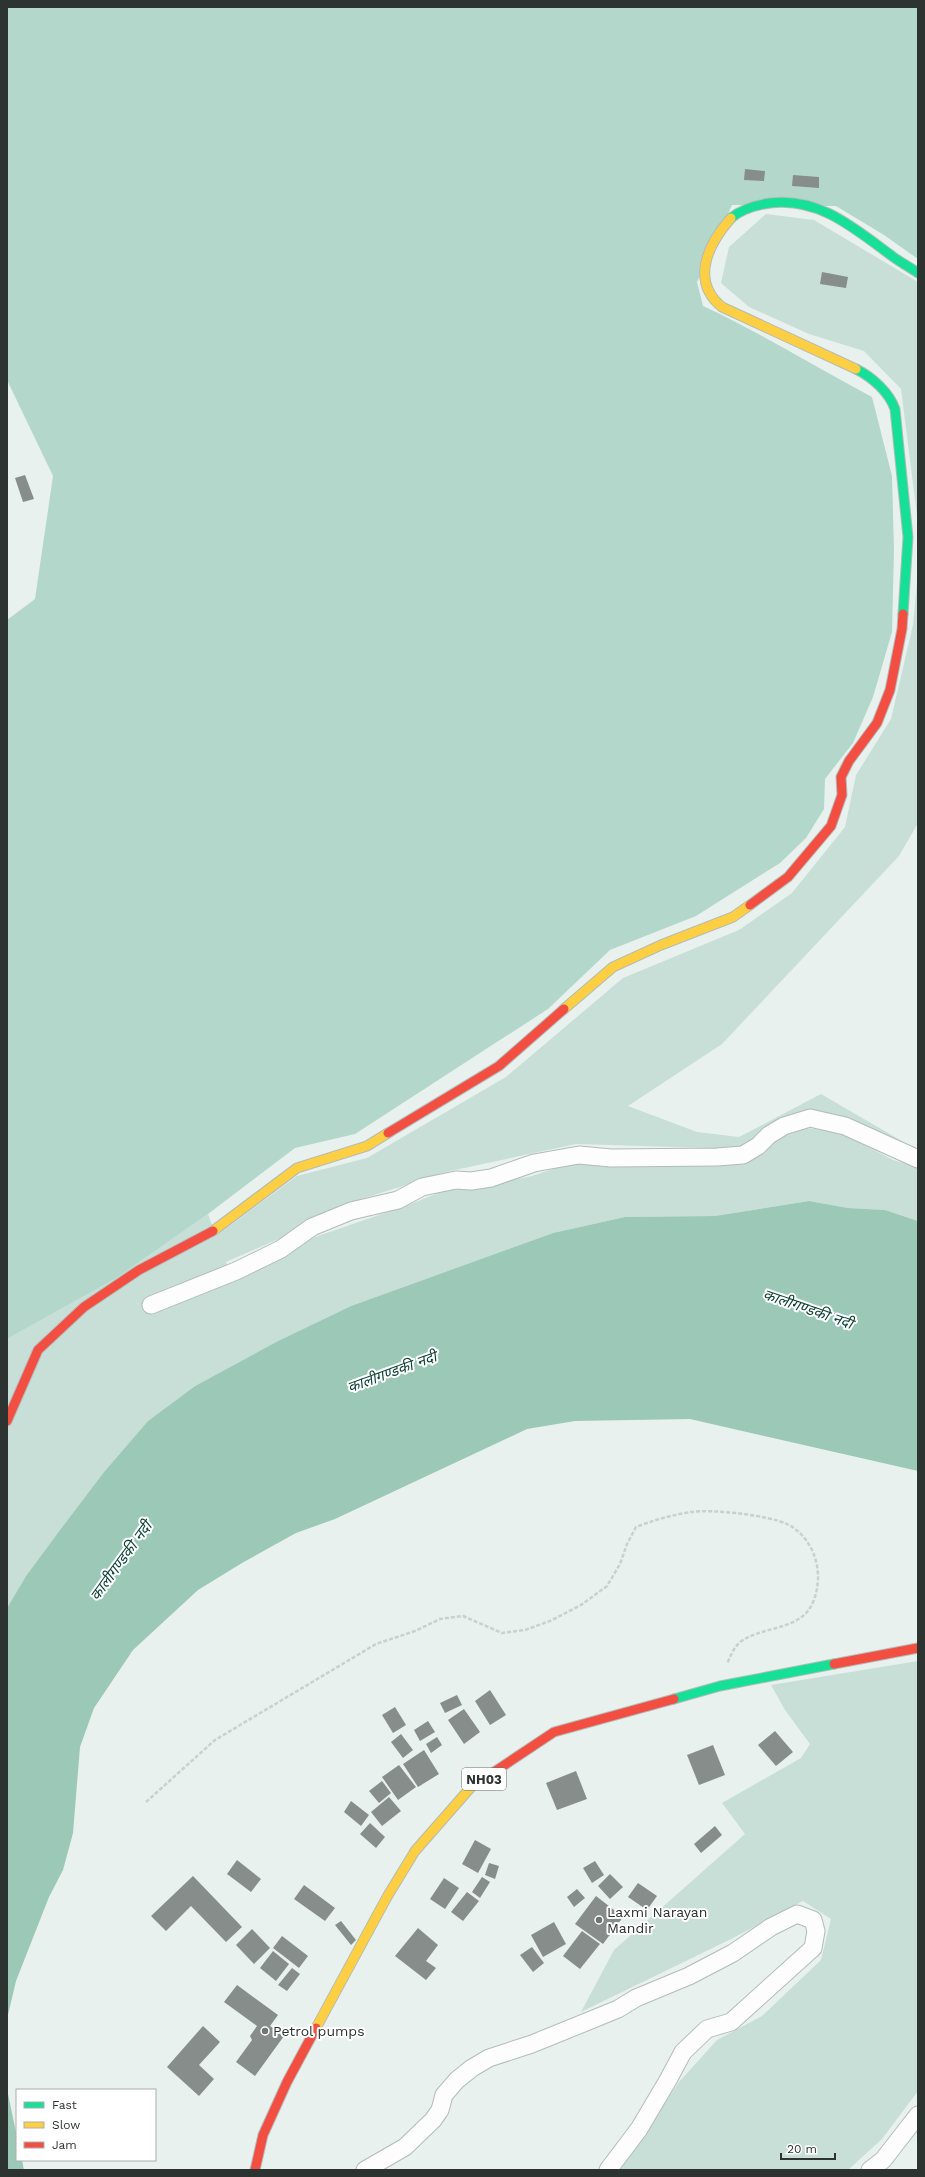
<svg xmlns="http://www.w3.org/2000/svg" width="925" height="2177" font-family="'Work Sans','Noto Sans Devanagari',sans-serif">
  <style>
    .green { fill: #c7dfd6 }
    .forest { fill: #b3d8cb }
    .water { fill: #9cc8b8 }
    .building { fill: #878d8b }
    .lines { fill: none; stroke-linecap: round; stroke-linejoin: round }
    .street-casing { stroke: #b3bbb8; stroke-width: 19 }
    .fast-casing { stroke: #b3bbb8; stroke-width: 11 }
    .slow-casing { stroke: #b3bbb8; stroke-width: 11 }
    .jam-casing { stroke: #b3bbb8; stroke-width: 11 }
    .path { stroke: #cbcfce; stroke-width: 2.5; stroke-dasharray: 4 2; stroke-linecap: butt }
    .street { stroke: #fcfdfc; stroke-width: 17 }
    .fast { stroke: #16e098; stroke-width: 9 }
    .slow { stroke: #ffcf43; stroke-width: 9 }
    .jam { stroke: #f24e42; stroke-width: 9 }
    .poi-dot { fill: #6e7673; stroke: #fff; stroke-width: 1.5 }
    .labels { text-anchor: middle; stroke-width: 4; stroke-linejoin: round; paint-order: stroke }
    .shield { fill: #fff; stroke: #6c706f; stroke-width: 1 }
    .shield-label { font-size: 13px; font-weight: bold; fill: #2d3331 }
    .poi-label { font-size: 14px; fill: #2d3331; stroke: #fff; text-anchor: start }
    .water-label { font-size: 15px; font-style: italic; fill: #104435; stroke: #fff }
  </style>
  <rect width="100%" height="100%" fill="#e8f1ed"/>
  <!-- green -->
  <g class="green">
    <path d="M766,214L814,220L918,282V523L901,389L864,351L809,334L749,307L721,283L729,247Z"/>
    <path d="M918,570V823L899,856L722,1044L628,1106L697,1132L739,1137L821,1094L900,1140L918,1152V1158L845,1123L808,1114L763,1130L741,1149L576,1144L450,1171L349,1203L283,1237L226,1262L233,1282L315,1237L411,1204L443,1191L479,1187L532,1176L571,1163L736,1165L758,1155L774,1142L798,1127L840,1132L893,1160L918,1167V1221L885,1210L848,1208L809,1201L715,1216L625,1217L553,1233L351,1306L278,1341L195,1386L148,1421L104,1472L60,1530L26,1576L7,1608V1339L115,1279L208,1214L216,1236L297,1176L367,1158L506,1077L623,978L739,930L792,893L845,827L856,775L891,719L913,625Z"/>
    <path d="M918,1661V2091L882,2139L848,2170H619L679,2082L717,2040L762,2016L821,1960L831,1919L803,1901L731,1939L581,2012L614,1950L745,1834L722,1803L801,1758L810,1744L785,1710L771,1685Z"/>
  </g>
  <!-- forest -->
  <path class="forest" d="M7,7H918V259L884,235L836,206L732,205L697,282L703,306C761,333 816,367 872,397L892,476L894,550L892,632L873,697L853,743L825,779L824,809L806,838L780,863L696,916L610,950L548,1009L355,1134L295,1148L208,1214L115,1279L7,1339V620L35,599L53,476L7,380Z"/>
  <!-- water -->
  <g class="water">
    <path d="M809,1201L848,1208L885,1210L918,1221V1471L690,1419L575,1421L527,1429L335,1519L296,1533L242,1563L198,1590L133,1650L94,1708L80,1747L73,1833L63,1870L49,1897L16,1981L7,2019V1608L26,1576L60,1530L104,1472L148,1421L195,1386L278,1341L351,1306L553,1233L625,1217L715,1216Z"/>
    <path d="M7,2089L17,2137V2160H22L24,2170H7Z"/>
  </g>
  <!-- building -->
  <g class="building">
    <path d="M745,169L765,171L764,181L744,180Z"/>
    <path d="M793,175L819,177V188L792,186Z"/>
    <path d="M822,272L848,277L846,288L820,284Z"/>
    <path d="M25,475L34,499L23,502L15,478Z"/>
    <path d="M490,1690L506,1715L490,1725L475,1701Z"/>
    <path d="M457,1695L462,1705L445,1713L440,1703Z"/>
    <path d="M395,1707L406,1725L393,1733L382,1715Z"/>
    <path d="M464,1709L480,1732L464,1744L448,1720Z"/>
    <path d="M428,1721L435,1732L420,1741L414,1730Z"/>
    <path d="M775,1731L793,1752L776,1766L758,1745Z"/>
    <path d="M401,1734L413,1750L403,1758L391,1742Z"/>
    <path d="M437,1737L442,1745L431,1753L426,1744Z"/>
    <path d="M713,1745L725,1775L699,1785L687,1755Z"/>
    <path d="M424,1750L439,1774L418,1787L403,1764Z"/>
    <path d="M399,1765L416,1787L398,1800L382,1777Z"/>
    <path d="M576,1771L587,1799L557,1810L546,1783Z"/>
    <path d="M382,1781L391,1793L379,1803L369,1791Z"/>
    <path d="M389,1797L401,1811L382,1826L371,1812Z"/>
    <path d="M351,1801L369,1815L361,1826L344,1812Z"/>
    <path d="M370,1823L385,1837L376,1848L360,1834Z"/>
    <path d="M715,1826L722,1835L701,1853L694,1844Z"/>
    <path d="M475,1840L491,1849L478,1873L462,1864Z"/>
    <path d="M237,1860L261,1879L251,1892L227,1874Z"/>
    <path d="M595,1861L604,1875L592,1883L583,1868Z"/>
    <path d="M489,1863L499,1866L495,1879L485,1875Z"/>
    <path d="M610,1874L623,1887L610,1899L598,1886Z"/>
    <path d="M193,1876L242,1927L226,1942L191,1906L166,1931L151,1916Z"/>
    <path d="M482,1877L490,1882L480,1898L472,1892Z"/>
    <path d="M444,1878L459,1888L445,1909L430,1899Z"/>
    <path d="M638,1883L657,1896L647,1910L628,1897Z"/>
    <path d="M304,1885L335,1908L325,1921L294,1899Z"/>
    <path d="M577,1889L585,1898L574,1907L567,1897Z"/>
    <path d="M467,1892L479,1901L463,1921L451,1912Z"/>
    <path d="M596,1896L623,1917L603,1944L575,1924Z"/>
    <path d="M341,1921L356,1940L351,1945L335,1925Z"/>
    <path d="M554,1922L566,1944L543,1957L531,1935Z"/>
    <path d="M418,1928L438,1945L426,1961L436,1968L426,1980L395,1956Z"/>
    <path d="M252,1929L270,1948L254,1964L236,1945Z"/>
    <path d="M582,1931L600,1944L580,1969L563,1956Z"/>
    <path d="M282,1936L308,1956L299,1968L273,1948Z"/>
    <path d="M532,1947L544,1963L533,1972L520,1955Z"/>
    <path d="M273,1951L289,1964L276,1981L260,1968Z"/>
    <path d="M292,1968L300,1974L287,1991L278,1985Z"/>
    <path d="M237,1985L278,2015L270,2026L284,2036L255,2076L236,2062L252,2040L250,2036L257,2026L224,2002Z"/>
    <path d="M203,2026L220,2042L199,2065L214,2079L199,2096L167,2067Z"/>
  </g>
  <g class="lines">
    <defs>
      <g id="street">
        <path d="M151,1305L236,1271L281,1249L312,1227L351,1211L398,1200L422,1187L456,1180L471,1181L491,1178L534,1163L579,1155L611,1158L717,1157L743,1155L758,1146L769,1135L784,1126L810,1118L845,1126L918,1159"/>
        <path d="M365,2170L405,2147L433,2120L440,2110L444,2095L457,2080L472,2068L489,2058L532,2044L618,2009L636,1998L689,1976L733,1953L771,1927L797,1914L813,1920L816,1931L813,1948L731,2022L707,2029L683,2052L668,2080L639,2129L608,2170"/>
        <path d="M870,2170L883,2160L918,2115"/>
      </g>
      <g id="fast">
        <path d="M731,218C742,209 756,205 770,203C820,197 855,229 892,256C901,263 910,267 918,273"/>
        <path d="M856,369C872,377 889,392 895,409L908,537L903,614"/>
        <path d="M674,1699L720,1686L834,1664"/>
      </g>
      <g id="slow">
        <path d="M731,218C708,244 690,281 722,307L856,369"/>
        <path d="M564,1009L613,967L661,945L733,917L750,905"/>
        <path d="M213,1231L297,1168L367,1146L388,1133"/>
        <path d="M316,2028L387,1897L415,1851L472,1786L491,1774"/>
      </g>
      <g id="jam">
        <path d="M750,905L788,877L831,826L842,795L841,777L849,761L877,723L890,690L902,629L903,614"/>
        <path d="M388,1133L499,1066L564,1009"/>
        <path d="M7,1421L38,1350L84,1307L139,1270L213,1231"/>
        <path d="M834,1664L918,1648"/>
        <path d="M491,1774L554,1732L674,1699"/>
        <path d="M255,2170L263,2135L287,2082L316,2028"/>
      </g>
    </defs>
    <!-- street casing -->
    <use href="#street" class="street-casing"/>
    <!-- fast casing -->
    <use href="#fast" class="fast-casing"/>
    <!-- slow casing -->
    <use href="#slow" class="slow-casing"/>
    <!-- jam casing -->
    <use href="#jam" class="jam-casing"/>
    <!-- path -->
    <path class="path" d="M146,1802L215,1740L376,1644L415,1631L440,1619L463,1616L502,1633L525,1630L550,1621L581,1605L607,1586L620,1564L627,1544L636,1527C654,1520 672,1515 691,1512C713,1509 767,1515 787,1524C815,1538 825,1574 813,1602C802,1630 765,1626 743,1640C734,1646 731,1655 727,1664"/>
    <!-- street -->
    <use href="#street" class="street"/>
    <!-- fast -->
    <use href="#fast" class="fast"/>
    <!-- slow -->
    <use href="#slow" class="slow"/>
    <!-- jam -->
    <use href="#jam" class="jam"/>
  </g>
  <!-- markers -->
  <g class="poi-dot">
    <circle cx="599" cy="1920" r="4"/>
    <circle cx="265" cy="2031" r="4"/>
  </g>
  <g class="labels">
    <!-- shield labels -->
    <rect class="shield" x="462" y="1768" width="44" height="22" rx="3"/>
    <g class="shield-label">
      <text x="484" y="1784">NH03</text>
    </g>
    <!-- poi labels -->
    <g class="poi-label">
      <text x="607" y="1917">Laxmi Narayan<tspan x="607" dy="16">Mandir</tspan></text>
      <text x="273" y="2036">Petrol pumps</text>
    </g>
    <!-- water labels -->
    <g class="water-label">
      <text transform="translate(808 1309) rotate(19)" y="5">कालीगण्डकी नदी</text>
      <text transform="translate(392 1372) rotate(-20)" y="5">कालीगण्डकी नदी</text>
      <text transform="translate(121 1561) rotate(-54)" y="5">कालीगण्डकी नदी</text>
    </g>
  </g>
  <!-- border -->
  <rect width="925" height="2177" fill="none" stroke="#2d3331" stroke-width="16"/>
  <!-- legend -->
  <rect x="16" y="2089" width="140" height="72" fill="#ffffff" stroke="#abadad"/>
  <rect x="24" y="2102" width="20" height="6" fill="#16e098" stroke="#abadad"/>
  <text x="52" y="2109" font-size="12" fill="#2d3331">Fast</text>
  <rect x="24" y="2122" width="20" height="6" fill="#ffcf43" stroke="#abadad"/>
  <text x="52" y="2129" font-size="12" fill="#2d3331">Slow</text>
  <rect x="24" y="2142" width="20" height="6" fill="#f24e42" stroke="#abadad"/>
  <text x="52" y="2149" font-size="12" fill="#2d3331">Jam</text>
  <!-- scale -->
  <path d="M781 2153v6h54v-6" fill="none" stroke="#2d3331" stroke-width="2"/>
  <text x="787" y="2153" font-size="12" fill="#2d3331" stroke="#ffffff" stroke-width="3" paint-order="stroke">20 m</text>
</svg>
